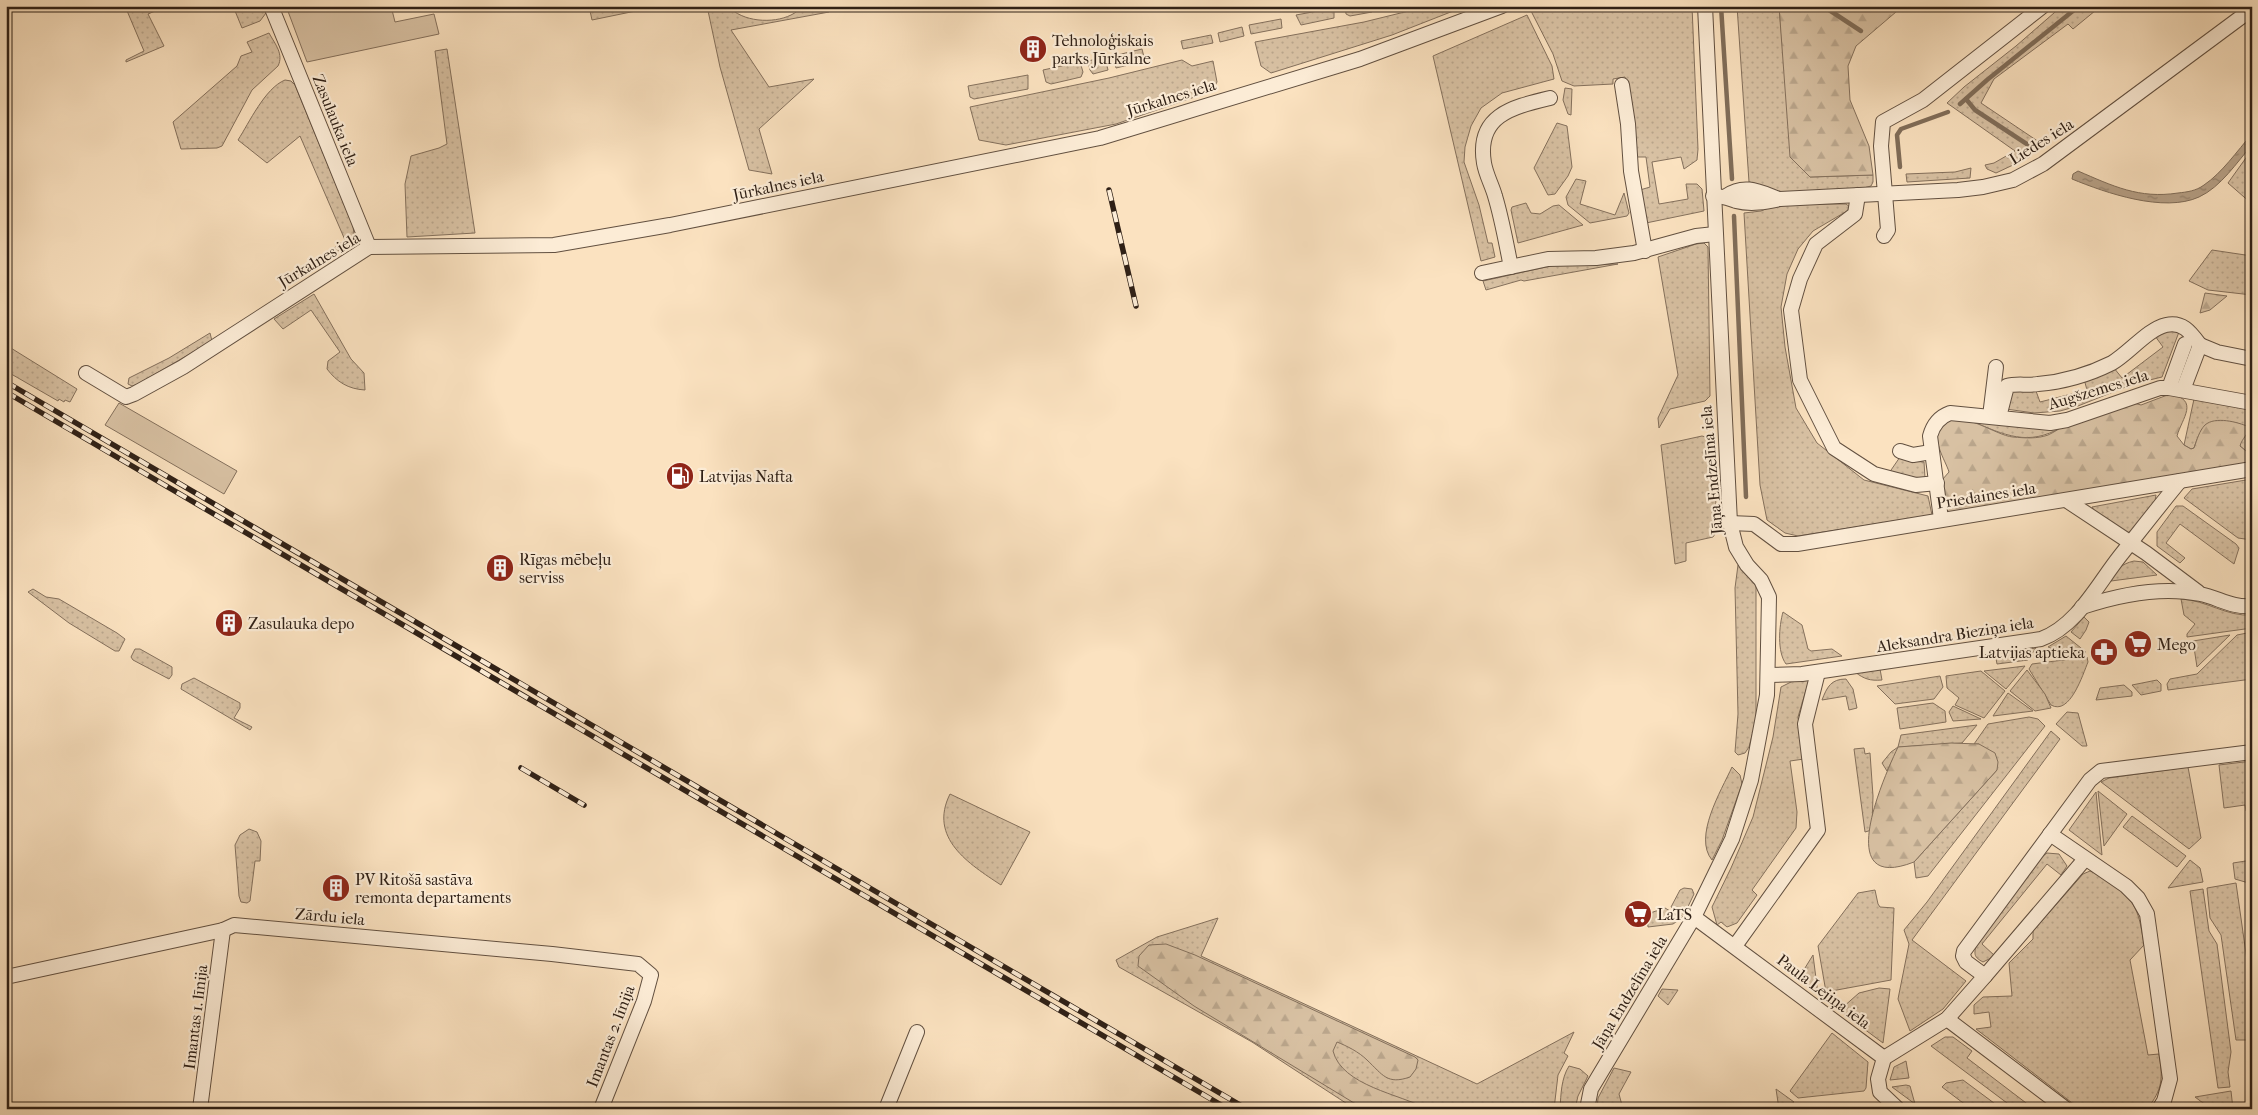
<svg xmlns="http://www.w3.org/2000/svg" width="2258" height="1115" font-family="'IM FELL French Canon',serif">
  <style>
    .grass { fill: url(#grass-dots); stroke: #84705c }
    .forest { fill: url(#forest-firs); stroke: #84705c }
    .green { fill: #d8c1a3; stroke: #84705c }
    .water { fill: url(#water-ripples); stroke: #806d59 }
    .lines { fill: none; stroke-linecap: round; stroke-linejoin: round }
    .stream { stroke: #806d59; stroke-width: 4.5 }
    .minor-casing { stroke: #625040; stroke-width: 16 }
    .minor { stroke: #fcecd6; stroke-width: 14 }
    .rail-casing { stroke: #2f2016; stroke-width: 5.5 }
    .rail { stroke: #fcecd6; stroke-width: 4; stroke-dasharray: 11; stroke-linecap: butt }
    .labels { text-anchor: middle; stroke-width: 4.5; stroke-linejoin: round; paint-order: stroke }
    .poi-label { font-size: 16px; fill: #2f2016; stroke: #fcecd6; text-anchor: start }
    .street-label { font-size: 16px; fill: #2f2016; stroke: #fcecd6 }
  </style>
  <defs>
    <pattern id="grass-dots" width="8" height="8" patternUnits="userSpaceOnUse" patternTransform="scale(1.25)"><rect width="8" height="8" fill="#d8c1a3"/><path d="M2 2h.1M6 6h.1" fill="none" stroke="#baa68c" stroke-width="1.8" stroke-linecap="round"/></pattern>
    <pattern id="forest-firs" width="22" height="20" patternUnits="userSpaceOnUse" patternTransform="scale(1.25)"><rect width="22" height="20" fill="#d8c1a3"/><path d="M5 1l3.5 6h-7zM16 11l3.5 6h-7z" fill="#baa68c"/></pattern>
    <pattern id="water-ripples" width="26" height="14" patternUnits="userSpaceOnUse" patternTransform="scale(1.25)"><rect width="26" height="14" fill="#b6a086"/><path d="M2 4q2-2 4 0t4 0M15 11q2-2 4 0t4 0" fill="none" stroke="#94826d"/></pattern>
  </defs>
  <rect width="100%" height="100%" fill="#fbe2c0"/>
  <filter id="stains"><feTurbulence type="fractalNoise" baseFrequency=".004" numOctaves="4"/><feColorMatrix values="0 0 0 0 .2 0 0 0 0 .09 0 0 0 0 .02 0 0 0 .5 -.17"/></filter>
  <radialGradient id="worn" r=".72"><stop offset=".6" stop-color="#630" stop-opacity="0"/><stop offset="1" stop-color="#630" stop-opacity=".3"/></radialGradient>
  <!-- grass -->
  <g class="grass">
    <path d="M125,6H167L148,14L164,46L126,62V60L144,51Z"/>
    <path d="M233,6H263L266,13L260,21L242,28Z"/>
    <path d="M589,6H660L592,20Z"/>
    <path d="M707,6H728C742,22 773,24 791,15C796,13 800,8 804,6C810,4 822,6 828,6L829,12L731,30L769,87L814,79L759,129L772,174L749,170L720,67Z"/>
    <path d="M1345,6H1373V9L1372,12L1350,16L1346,14Z"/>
    <path d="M1429,6H1466L1392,35L1271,73L1261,66L1255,42L1364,22Z"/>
    <path d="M1542,6H1692L1698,149L1697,160L1684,169L1681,157L1652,162L1659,204L1688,199L1686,184H1697L1702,189L1704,211L1646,223L1640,190L1650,187L1646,157H1634C1638,130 1632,103 1625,77L1613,79V84L1574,86L1562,81L1553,54L1531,11Z"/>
    <path d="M1737,6H1779L1782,40L1810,177L1873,175V182L1871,186L1860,189C1836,190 1806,195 1782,192C1770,191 1762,184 1749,182Z"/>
    <path d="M2062,6H2101L2073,29L2068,24L1994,79L1981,103L2039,142L2030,157L1996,173L1987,169L1985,165L1994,163L2015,151L1947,103L1964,87L2016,46Z"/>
    <path d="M1334,8V18L1301,25L1296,15Z"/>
    <path d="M1527,15L1552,66L1554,79L1502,93L1481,108L1471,126L1465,147L1464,162L1479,205L1488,243H1492L1495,257L1481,261L1433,56Z"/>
    <path d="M1281,19L1282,28L1251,34L1249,25Z"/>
    <path d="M1242,27L1244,36L1220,42L1218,33Z"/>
    <path d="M269,33C275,44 284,54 278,66L252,90L222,146L217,148L181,149L173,122L237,66L241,56L252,52L247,42Z"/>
    <path d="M1211,35L1213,43L1183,49L1181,41Z"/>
    <path d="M447,49L475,233L407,237L405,184L411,156L439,148L447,144L435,51Z"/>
    <path d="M1142,49L1145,61L1116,68L1113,56Z"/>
    <path d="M1105,57L1108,70L1093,74L1090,70L1088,61Z"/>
    <path d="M1182,60L1192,66L1213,61L1217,82L1212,91L1116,124L1006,145L979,140L970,107L1109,78Z"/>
    <path d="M1080,62L1083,72L1081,77L1051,84L1046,82L1043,70Z"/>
    <path d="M1028,75V89L974,99L970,97L968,86Z"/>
    <path d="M285,80L291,81L295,85L353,226L354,235L344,247L284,287L282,285L345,240L300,136L267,163L238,140C249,123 265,88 285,80Z"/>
    <path d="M1565,88L1572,89L1571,115L1568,114L1563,100Z"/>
    <path d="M1557,123L1567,126L1572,167L1568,176L1555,194L1548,195L1534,168Z"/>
    <path d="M2248,155L2252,165V204L2228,183Z"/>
    <path d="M1971,168L1970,178L1907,182L1906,174L1955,172Z"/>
    <path d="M1576,179L1586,181L1580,204L1615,215L1624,193L1629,213L1627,216L1590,223L1568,205L1566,197Z"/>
    <path d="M1526,203L1531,213L1540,214L1553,206L1559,205L1583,225L1518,243L1511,210L1512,207Z"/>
    <path d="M1829,204H1846L1850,207L1847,211L1813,231L1798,249L1787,274L1781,307L1785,347L1796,408L1817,443L1864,480L1928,496L1932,515L1798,536L1785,533L1767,520L1760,485L1744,213L1761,211L1775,205Z"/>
    <path d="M1704,243L1708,247L1710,396L1705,401L1670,409L1659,428L1658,418L1678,375L1658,257L1696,244Z"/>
    <path d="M2212,250L2252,256V295L2208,290L2189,281Z"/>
    <path d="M1618,264L1524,281L1521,280L1486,290L1483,281L1555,265Z"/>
    <path d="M314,294L351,359L364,373L365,390C348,389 337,382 327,369L328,361L340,352L311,310L283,329L274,319Z"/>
    <path d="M2169,330L2179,332L2162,377L2133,384L2078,406L2060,411L2034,413L2006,409L2013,388L2036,391L2040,402L2087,390L2084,379L2114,368L2122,378L2163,347L2155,336Z"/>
    <path d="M210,333L212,341L138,384L132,386L128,384L129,378L169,358Z"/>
    <path d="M6,345L77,389L70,402L65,400L64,402L59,399L58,401L6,371Z"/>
    <path d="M2194,399L2252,410V451H2246L2240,446L2241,439L2249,431C2242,423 2238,423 2228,422C2207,419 2200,429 2194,448L2191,449L2184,445Z"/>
    <path d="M1971,421L2062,427C2028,447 2005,435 1971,421Z"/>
    <path d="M1702,436L1709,438L1711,444L1718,529L1713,537L1686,543V561L1675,564L1661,445Z"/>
    <path d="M1900,457L1910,461L1924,462L1925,478H1909L1889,473Z"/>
    <path d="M2252,479V540L2238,538L2184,498L2192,489Z"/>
    <path d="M2156,495L2155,501L2133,531L2126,533L2095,512L2092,507Z"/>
    <path d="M2176,506H2183L2236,544L2239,548L2234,564L2180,524L2166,543L2185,558L2180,563L2157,546V532Z"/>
    <path d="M2134,561L2143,562L2157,575L2111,581C2117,569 2121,564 2134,561Z"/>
    <path d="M1738,565L1756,586V720L1749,747L1745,753L1738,755L1735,752L1738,714L1735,588Z"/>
    <path d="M33,589L46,597L59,599L117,633L125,639L119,651H115L69,623L28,592Z"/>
    <path d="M2181,599C2206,600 2227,617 2252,615V628L2187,637V634L2195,624L2184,615Z"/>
    <path d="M1783,612L1802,625L1808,649L1811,651L1832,649L1842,656L1786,664C1777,652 1779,626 1783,612Z"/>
    <path d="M2084,617L2089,622L2086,630L2080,639L2071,632Z"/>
    <path d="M2252,632V679L2168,690L2167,684L2170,679L2197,674L2237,635Z"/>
    <path d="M2230,635L2197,667L2193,641Z"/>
    <path d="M2066,636L2086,652L2066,655L2048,647Z"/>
    <path d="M2036,648L2028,660L1997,664L1995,653Z"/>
    <path d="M135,649H140L172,667V675L169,679L133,660L131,657Z"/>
    <path d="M2087,657L2088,662C2083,674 2070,716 2051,705L2029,669L2032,664Z"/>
    <path d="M2025,666L2006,689L1984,671Z"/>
    <path d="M1880,669L1882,680C1870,681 1864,679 1855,672Z"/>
    <path d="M2027,670L2045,694L2051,708L2035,711L2010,691Z"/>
    <path d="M1981,671L2005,691L1984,718L1955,705L1959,698L1947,688L1946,676Z"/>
    <path d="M1940,676L1943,687L1934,699L1895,704L1877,686Z"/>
    <path d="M194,678L240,703V708L234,718L252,727L250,730L181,689L182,684Z"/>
    <path d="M1846,679L1853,689L1857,708L1849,710L1846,696L1822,700C1827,687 1831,679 1846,679Z"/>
    <path d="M1809,680L1798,717L1804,759L1790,761L1797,812L1796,828L1752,890L1757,895L1737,923L1727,927L1721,922L1717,925L1712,907L1731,868L1753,817L1773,737L1781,687L1793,681Z"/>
    <path d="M2157,680L2161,684V691L2141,695L2132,685Z"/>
    <path d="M2124,685L2132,692V696L2096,700L2100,688Z"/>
    <path d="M2008,693L2033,711L1993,716Z"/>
    <path d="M1933,703L1945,711L1946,722L1900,729L1897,708Z"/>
    <path d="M1953,706L1981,719L1953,721L1949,712Z"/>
    <path d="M2067,712L2078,713L2087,746H2082L2056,724Z"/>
    <path d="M2029,717L2038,719L2045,726L1928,876L1916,878L1914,862L1997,770L1979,744H1974L1988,724Z"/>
    <path d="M1977,725L1962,743L1899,747L1887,771L1882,763L1891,752L1898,747L1901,735Z"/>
    <path d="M2051,731L2060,739L1912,940L1966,981L1943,1009L1910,1031L1898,999L1909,944L1904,930L1927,902Z"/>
    <path d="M1864,748L1865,754L1870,753L1873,796L1872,830L1865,832L1854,749Z"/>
    <path d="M2252,761V811H2246L2245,805L2224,808L2219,765Z"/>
    <path d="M1732,767L1740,775L1742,784L1722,840L1712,860C1693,837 1721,791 1732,767Z"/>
    <path d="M2188,767L2201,838L2189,849L2101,782L2109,778Z"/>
    <path d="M2098,791L2127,814L2104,846Z"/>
    <path d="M2096,792L2102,855L2069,830Z"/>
    <path d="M950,794L1030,832L1001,885C969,864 928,838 950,794Z"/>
    <path d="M2132,816L2186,856L2177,867L2123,827Z"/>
    <path d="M249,829L257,832L261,841L260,861H255L250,901L247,903L241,902L239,896L235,845L240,835Z"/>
    <path d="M2047,853L2059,854L2067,866L2061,875L2047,864L1982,944L1995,956L1983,962C1973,957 1974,953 1977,943L2038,860Z"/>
    <path d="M2190,860L2200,868L2203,882L2168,888Z"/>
    <path d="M2252,860V884L2235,879L2233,863Z"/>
    <path d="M2090,871C2098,873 2103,877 2110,882C2137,902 2139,912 2144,945L2130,960L2148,1055L2159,1054C2163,1078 2163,1089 2147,1109H2080L1976,1029L1991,1027L1989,1012L1974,1014V1005L1983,997L2012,996L2009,963L2033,939V931L2083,874Z"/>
    <path d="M2236,883L2252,996V1040H2236L2221,935L2210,918L2207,888Z"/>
    <path d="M1684,888L1692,889L1694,894L1683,917L1671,907L1680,890Z"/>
    <path d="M2203,889L2209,931L2217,944L2231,1052L2228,1072L2230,1087L2218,1088L2190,891Z"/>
    <path d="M1875,890L1878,904L1880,907L1894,908L1891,980L1826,992L1818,946L1858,893Z"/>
    <path d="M1665,908L1682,918L1673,924L1648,927L1647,914Z"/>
    <path d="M1218,918L1201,956L1477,1084L1574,1032L1564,1053L1568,1056L1558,1075L1554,1109H1355L1252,1042L1119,967L1116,960L1157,937Z"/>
    <path d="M1813,955L1818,994L1800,976Z"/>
    <path d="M1879,988L1890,989L1883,1043L1844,1014L1842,1008L1859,993Z"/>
    <path d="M1662,989L1678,990L1668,1005L1658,996Z"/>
    <path d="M1832,1033L1868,1062L1866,1088L1864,1091L1798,1098L1790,1091Z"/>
    <path d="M1945,1037H1953L1972,1051L1967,1058L2034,1109H2015L1931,1046Z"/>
    <path d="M1906,1061L1909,1078L1890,1080L1894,1067Z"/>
    <path d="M1569,1066L1580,1069L1588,1076L1578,1096L1575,1109H1560C1561,1094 1561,1079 1569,1066Z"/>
    <path d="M1614,1068L1631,1072L1619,1094L1623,1109H1597L1598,1098Z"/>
    <path d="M1963,1080L2002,1109H1971L1942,1087L1946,1083Z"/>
    <path d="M1906,1085L1910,1086L1915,1104L1892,1087Z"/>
    <path d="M1776,1089L1794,1102L1786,1109H1779Z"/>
    <path d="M2231,1091L2233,1109H2211L2195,1097Z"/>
  </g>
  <!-- forest -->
  <g class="forest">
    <path d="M1779,6H1903L1856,46L1848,66L1850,100L1869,146L1873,175L1810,177L1790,157Z"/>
    <path d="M2205,293L2227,296L2210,310L2200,313Z"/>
    <path d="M2170,394C2200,400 2182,418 2177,436L2184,445L2191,449L2194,448C2197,440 2199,431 2205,425C2215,416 2238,422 2249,427C2249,434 2242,438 2240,446L2246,451H2252V465L1950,513C1941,505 1942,492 1942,480L1949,472C1945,459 1930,439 1942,425C1957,406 1996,436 2013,437C2025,438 2037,439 2048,435C2055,432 2061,427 2068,424C2089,415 2112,410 2134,403L2141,405Z"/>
    <path d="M1951,743L1979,744L1995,753L1998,762L1997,770L1914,862C1832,894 1883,779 1898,747Z"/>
    <path d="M1166,944L1195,955L1415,1057L1418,1060L1416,1069L1410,1077C1387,1085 1383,1075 1367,1060C1359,1052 1347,1046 1337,1042L1333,1051C1342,1086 1400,1094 1427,1109H1364L1359,1106L1194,1006L1138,966L1139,956L1149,945Z"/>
  </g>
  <!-- green -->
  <g class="green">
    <path d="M286,6H391L395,22L434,14L439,34L307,62Z"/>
    <path d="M119,403L237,471L224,494L105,425Z"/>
  </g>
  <!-- water -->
  <path class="water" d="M2252,134V145C2237,162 2221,187 2199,197C2164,213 2106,193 2072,179L2073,174L2078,171C2113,186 2139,199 2178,193C2187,192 2196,191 2204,185C2222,173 2237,151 2252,134Z"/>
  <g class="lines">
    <!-- stream -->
    <g class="stream">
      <path d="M1721,6L1732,179"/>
      <path d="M1823,6L1861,31"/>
      <path d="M1966,99L1975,110L2036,150"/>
      <path d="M1960,104L1987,80L2079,6"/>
      <path d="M1900,167L1897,135L1901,129L1948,112"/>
      <path d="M1734,216L1746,497"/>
    </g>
    <defs>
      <g id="minor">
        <path d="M271,6L369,247"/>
        <path d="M1622,85L1628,124L1631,171L1645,251"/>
        <path d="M1858,195L1855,214L1816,244L1800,279L1791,310L1800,380L1834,448L1874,474L1916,485L1937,483"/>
        <path d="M1713,196C1723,196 1727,198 1736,201C1751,205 1766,202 1780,199L1958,190L1983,187L2013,180L2043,164L2252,9"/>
        <path d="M1726,196C1745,183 1760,192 1779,199"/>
        <path d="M1884,236L1888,230L1881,146L1883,122L1923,100L2043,6"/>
        <path d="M1511,267C1506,243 1502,219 1495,196C1492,185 1486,175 1484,163C1476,115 1513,107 1550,98"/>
        <path d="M1482,273L1548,259L1596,258L1634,253L1696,236L1715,234"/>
        <path d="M86,373L126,397L134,394L183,367L369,247L554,245L670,225L1100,138L1360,59L1502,6"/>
        <path d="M2169,388L2185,344"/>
        <path d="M2183,390L2200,345L2217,352L2252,359"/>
        <path d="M1990,416L1996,367"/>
        <path d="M1999,417L2007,386C2017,383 2027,386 2038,384C2063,382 2090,374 2112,363C2129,353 2148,329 2166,325C2183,321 2191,333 2200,345"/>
        <path d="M1900,451L1913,455L1931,452"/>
        <path d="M2066,500L2146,553L2198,592"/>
        <path d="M1941,519L1930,436C1933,425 1939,417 1950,413L2050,423L2067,420L2160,388H2169L2252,403"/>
        <path d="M1730,523L1754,524L1781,544H1797L2252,469"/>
        <path d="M2082,607C2118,595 2162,586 2200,594C2219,598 2232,608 2252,606"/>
        <path d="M1768,675L1802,674L2041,639C2077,626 2097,585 2120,556C2140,531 2160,505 2180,481"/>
        <path d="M2050,834L2126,886L2138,898L2147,914L2170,1079L2164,1101L2159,1109"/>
        <path d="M1694,917L1884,1058L1878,1079L1880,1092L1898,1109"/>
        <path d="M1735,946L1818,830L1805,724L1818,672"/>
        <path d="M1985,976L2085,859"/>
        <path d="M6,977L223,930L234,925L552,954L638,964L651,975L644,1001L601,1109"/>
        <path d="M1947,1019L2066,1109"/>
        <path d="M1884,1058L1947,1019L1985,976L1966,962L1963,956L1964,951L2090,780L2101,771L2252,752"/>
        <path d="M200,1109L223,930"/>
        <path d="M886,1109L917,1032"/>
        <path d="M1587,1109L1591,1089L1694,917L1732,839L1751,780L1767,695L1769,597L1761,580L1747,565L1736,547L1730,523L1705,6"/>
      </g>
    </defs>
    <!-- minor casing -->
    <use href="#minor" class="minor-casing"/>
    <!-- minor -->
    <use href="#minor" class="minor"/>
    <defs>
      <g id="rail">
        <path d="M1109,190L1136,306"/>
        <path d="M6,382L1247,1109"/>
        <path d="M6,392L1228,1109"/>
        <path d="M521,768L584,805"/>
      </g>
    </defs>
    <!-- rail casing -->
    <use href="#rail" class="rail-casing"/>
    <!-- rail -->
    <use href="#rail" class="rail"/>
  </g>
  <!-- icons -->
  <defs>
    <symbol id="building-disc" viewBox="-11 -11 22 22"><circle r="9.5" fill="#8f2418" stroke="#fcecd6"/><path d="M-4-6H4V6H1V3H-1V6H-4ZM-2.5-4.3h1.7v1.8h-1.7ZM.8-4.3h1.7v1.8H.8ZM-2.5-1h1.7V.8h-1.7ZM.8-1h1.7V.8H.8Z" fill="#fff"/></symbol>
    <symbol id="fuel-disc" viewBox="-11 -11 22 22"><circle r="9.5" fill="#8f2418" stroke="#fcecd6"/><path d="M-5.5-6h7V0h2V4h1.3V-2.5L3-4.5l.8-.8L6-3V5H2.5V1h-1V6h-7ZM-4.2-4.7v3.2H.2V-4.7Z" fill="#fff"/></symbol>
    <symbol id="supermarket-disc" viewBox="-11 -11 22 22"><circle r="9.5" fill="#8f2418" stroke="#fcecd6"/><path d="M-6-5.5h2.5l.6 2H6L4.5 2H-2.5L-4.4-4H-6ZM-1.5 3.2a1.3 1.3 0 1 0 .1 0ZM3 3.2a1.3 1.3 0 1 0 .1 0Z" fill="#fff"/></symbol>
    <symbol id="pharmacy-disc" viewBox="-11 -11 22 22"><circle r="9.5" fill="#8f2418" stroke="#fcecd6"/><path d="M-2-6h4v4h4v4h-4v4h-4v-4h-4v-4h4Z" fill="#fff"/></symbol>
  </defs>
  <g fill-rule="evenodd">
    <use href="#building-disc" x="1017" y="33" width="32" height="32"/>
    <use href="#fuel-disc" x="664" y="460" width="32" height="32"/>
    <use href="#building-disc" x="484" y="552" width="32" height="32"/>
    <use href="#building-disc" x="213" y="607" width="32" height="32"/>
    <use href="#supermarket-disc" x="2122" y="628" width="32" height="32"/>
    <use href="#pharmacy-disc" x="2088" y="636" width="32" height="32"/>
    <use href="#building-disc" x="320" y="872" width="32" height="32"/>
    <use href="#supermarket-disc" x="1622" y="898" width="32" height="32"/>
  </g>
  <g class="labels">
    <!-- poi labels -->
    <g class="poi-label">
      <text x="1052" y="46">Tehnoloģiskais<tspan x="1052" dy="18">parks Jūrkalne</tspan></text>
      <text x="699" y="482">Latvijas Nafta</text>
      <text x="519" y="565">Rīgas mēbeļu<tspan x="519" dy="18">serviss</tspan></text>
      <text x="248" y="629">Zasulauka depo</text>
      <text x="2157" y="650">Mego</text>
      <text x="2085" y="658" text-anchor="end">Latvijas aptieka</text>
      <text x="355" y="885">PV Ritošā sastāva<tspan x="355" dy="18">remonta departaments</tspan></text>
      <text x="1657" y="920">LaTS</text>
    </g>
    <!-- street labels -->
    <g class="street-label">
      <text transform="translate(1171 97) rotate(-17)" y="6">Jūrkalnes iela</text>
      <text transform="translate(336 120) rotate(68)" y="6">Zasulauka iela</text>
      <text transform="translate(2041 141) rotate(-32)" y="6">Liedes iela</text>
      <text transform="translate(778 185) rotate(-12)" y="6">Jūrkalnes iela</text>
      <text transform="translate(319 259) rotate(-31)" y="6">Jūrkalnes iela</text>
      <text transform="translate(2098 389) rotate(-17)" y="6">Augšzemes iela</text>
      <text transform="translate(1711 470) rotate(-95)" y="6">Jāņa Endzelīna iela</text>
      <text transform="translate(1986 495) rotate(-9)" y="6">Priedaines iela</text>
      <text transform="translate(1955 634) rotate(-9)" y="6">Aleksandra Bieziņa iela</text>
      <text transform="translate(330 916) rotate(5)" y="6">Zārdu iela</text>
      <text transform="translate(1824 991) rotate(37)" y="6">Paula Lejiņa iela</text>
      <text transform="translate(1629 992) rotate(-59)" y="6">Jāņa Endzelīna iela</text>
      <text transform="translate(195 1017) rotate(-83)" y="6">Imantas 1. līnija</text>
      <text transform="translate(610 1036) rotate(-69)" y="6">Imantas 2. līnija</text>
    </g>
  </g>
  <!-- margin -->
  <rect width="2258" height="1115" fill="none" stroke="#fbe2c0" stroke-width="25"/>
  <rect x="8" y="8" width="2243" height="1100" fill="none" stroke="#2f2016" stroke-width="2.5"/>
  <rect x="12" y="12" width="2233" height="1090" fill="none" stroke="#2f2016"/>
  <rect width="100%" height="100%" filter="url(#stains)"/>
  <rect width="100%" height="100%" fill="url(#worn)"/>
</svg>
